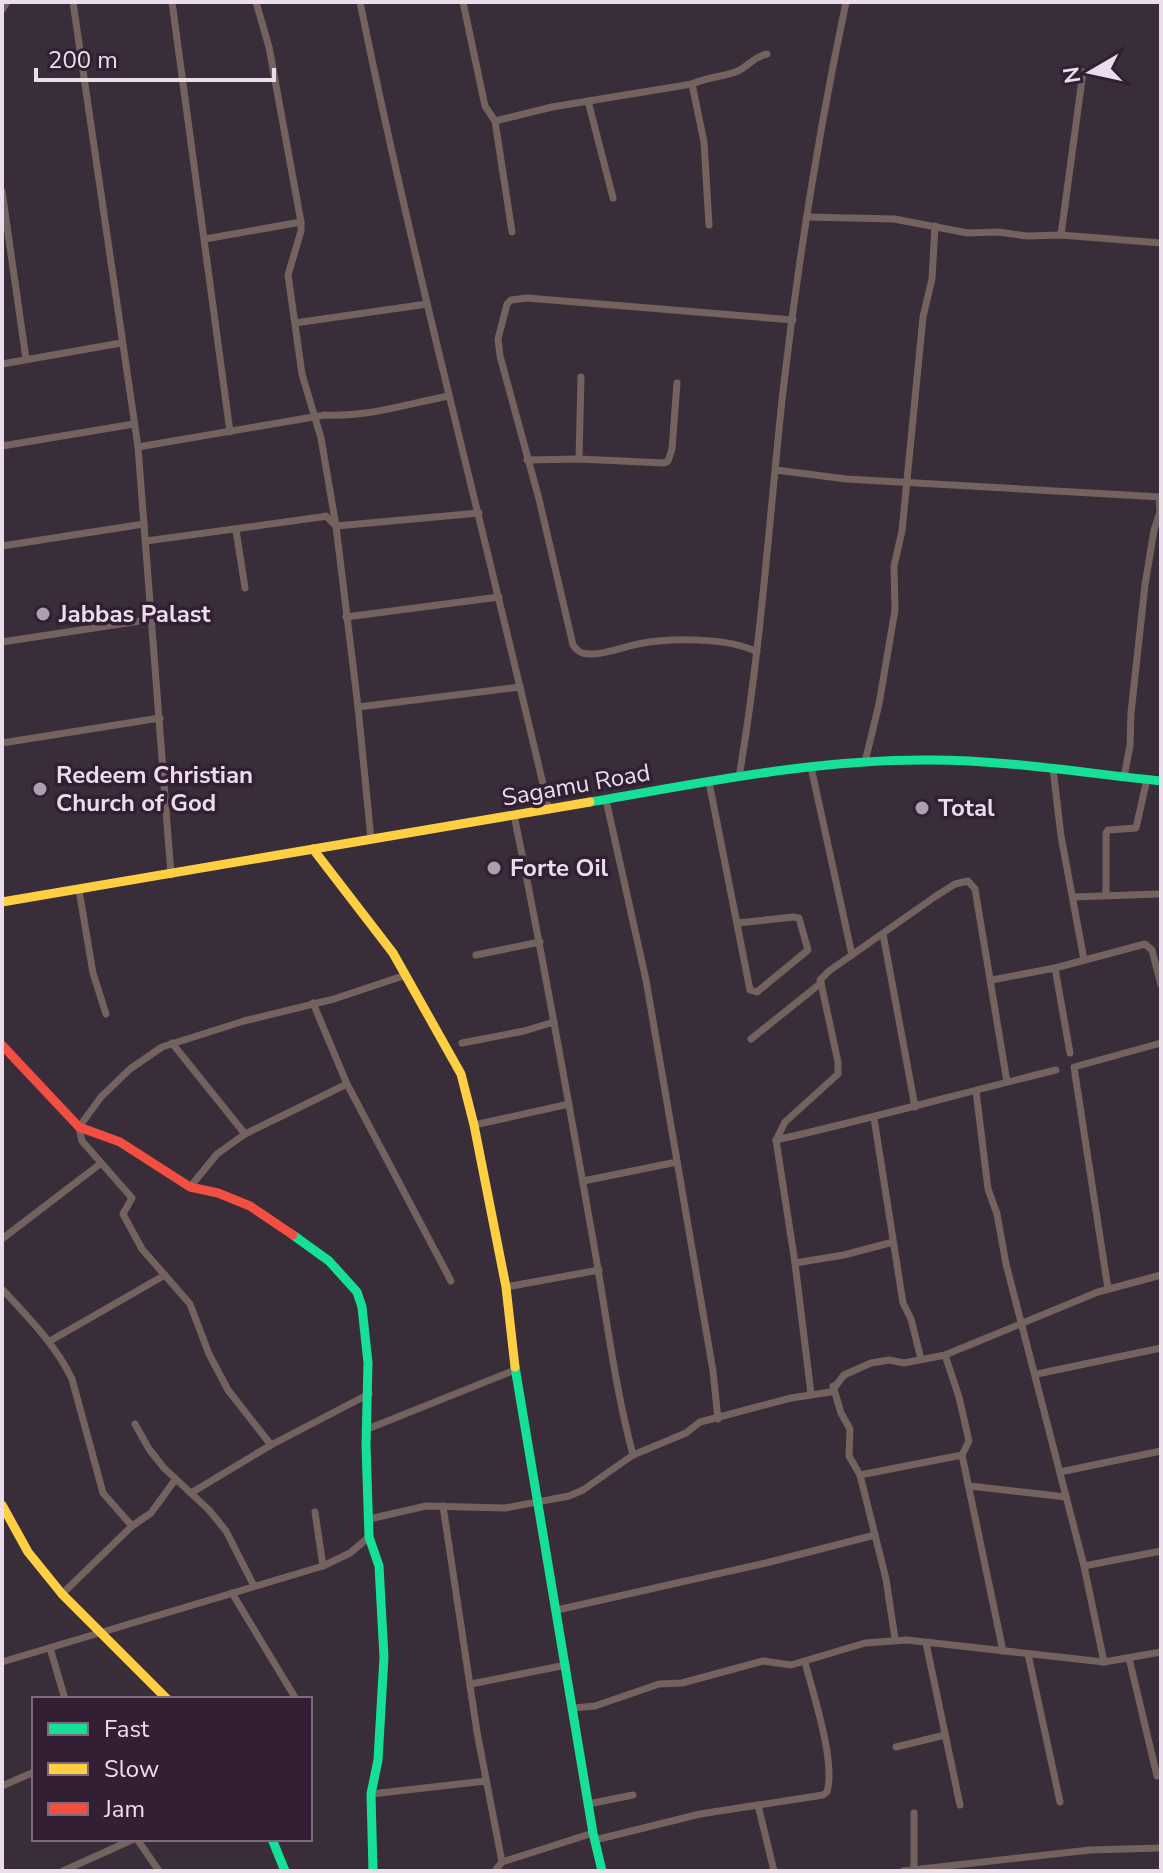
<svg xmlns="http://www.w3.org/2000/svg" width="1163" height="1873" font-family="'Nunito Sans',sans-serif">
  <style>
    .lines { fill: none; stroke-linecap: round; stroke-linejoin: round }
    .street { stroke: #74625e; stroke-width: 7 }
    .fast { stroke: #16e098; stroke-width: 9 }
    .slow { stroke: #ffcf43; stroke-width: 9 }
    .jam { stroke: #f24e42; stroke-width: 9 }
    .poi-dot { fill: #ad9fad; stroke: #331f34; stroke-width: 3 }
    .labels { text-anchor: middle; stroke-width: 7; stroke-linejoin: round; paint-order: stroke }
    .poi-label { font-size: 24px; font-weight: bold; fill: #ebddeb; stroke: #331f34; text-anchor: start }
    .street-label { font-size: 24px; fill: #ebddeb; stroke: #331f34 }
  </style>
  <rect width="100%" height="100%" fill="#392d39"/>
  <g class="lines">
    <!-- street -->
    <g class="street">
      <path d="M73,2L138,447L171,875"/>
      <path d="M172,2L230,432"/>
      <path d="M256,2L269,47L301,222V231L288,275L302,374L321,438L336,526L358,707L371,839"/>
      <path d="M360,2C415,273 487,541 549,810"/>
      <path d="M463,2L485,106L495,121L512,232"/>
      <path d="M2,10L7,2"/>
      <path d="M692,84L704,142L709,225"/>
      <path d="M588,101L613,198"/>
      <path d="M495,121L552,107L692,84C707,77 723,77 738,71C749,66 753,57 767,54"/>
      <path d="M2,191L26,359"/>
      <path d="M807,217L894,219L968,233L998,232L1027,236L1061,235L1161,243"/>
      <path d="M1061,235L1083,72"/>
      <path d="M205,239L301,222"/>
      <path d="M295,323L427,304"/>
      <path d="M2,364L121,343"/>
      <path d="M2,446L134,424"/>
      <path d="M138,447L325,415C370,417 406,404 449,396"/>
      <path d="M579,459L581,377"/>
      <path d="M527,460L579,459L664,463L668,461L672,449L677,383"/>
      <path d="M776,470L846,479L1161,497"/>
      <path d="M236,530L245,588"/>
      <path d="M146,541L321,517L326,516L336,526L479,513"/>
      <path d="M2,546L144,524"/>
      <path d="M346,617L499,597"/>
      <path d="M2,642L153,619"/>
      <path d="M757,652C728,637 670,638 638,644C622,647 605,655 589,654C581,654 577,651 573,645L539,499L500,356L498,339L507,304L511,300L527,298L793,320"/>
      <path d="M358,707L520,687"/>
      <path d="M2,743L160,718"/>
      <path d="M865,762L879,704L895,610L894,566L902,531L923,317L932,279L935,226"/>
      <path d="M811,767L852,955"/>
      <path d="M1053,769L1061,836L1084,960"/>
      <path d="M739,777C761,649 769,520 783,391C798,261 819,130 846,2"/>
      <path d="M1124,777L1130,746L1131,713L1145,585L1154,530L1160,512L1159,497"/>
      <path d="M709,782L750,990L757,992L808,950L799,918L793,917L738,923"/>
      <path d="M606,800L646,980L713,1371L718,1419"/>
      <path d="M514,815C543,956 568,1098 593,1240C606,1312 614,1384 633,1455"/>
      <path d="M79,890L93,973L106,1014"/>
      <path d="M1106,894V833L1108,830L1136,828L1147,779"/>
      <path d="M1073,897L1158,894"/>
      <path d="M883,934L915,1107"/>
      <path d="M476,955L540,942"/>
      <path d="M1055,968L1070,1053"/>
      <path d="M992,980L1055,968L1145,944L1152,950L1161,985"/>
      <path d="M313,1003L347,1084L451,1281"/>
      <path d="M751,1039L821,983L820,980L829,971L936,896L955,884L968,881L975,889L1007,1082"/>
      <path d="M172,1043L245,1134"/>
      <path d="M462,1043L524,1031L554,1022"/>
      <path d="M976,1091L988,1189L997,1214L1006,1264L1084,1566L1104,1662"/>
      <path d="M874,1118L903,1303L911,1319L921,1359"/>
      <path d="M474,1125L569,1104"/>
      <path d="M776,1140C870,1119 962,1093 1056,1070"/>
      <path d="M583,1181L677,1162"/>
      <path d="M190,1187L217,1154L245,1134L347,1084"/>
      <path d="M2,1239L100,1164"/>
      <path d="M795,1263L844,1255L893,1242"/>
      <path d="M506,1287L599,1270"/>
      <path d="M2,1289C28,1317 55,1344 72,1379L103,1493L132,1526"/>
      <path d="M1108,1289L1074,1067L1161,1043"/>
      <path d="M50,1341L165,1275"/>
      <path d="M945,1355L959,1397L969,1441L962,1455L1003,1651"/>
      <path d="M1037,1374L1161,1348"/>
      <path d="M833,1386L841,1413L850,1429L849,1456L860,1475L886,1579L895,1639"/>
      <path d="M811,1394L795,1263L776,1140L785,1122L838,1074V1062L821,983"/>
      <path d="M135,1424L149,1449L164,1468L209,1510L226,1531L254,1586"/>
      <path d="M365,1430L515,1370"/>
      <path d="M271,1445L228,1390L209,1354L190,1304L142,1249L123,1214L132,1198L82,1141L79,1127L101,1097L130,1069L162,1047L244,1021L334,999L406,975"/>
      <path d="M1060,1472L1161,1451"/>
      <path d="M860,1475L962,1455"/>
      <path d="M970,1486L1066,1497"/>
      <path d="M191,1493L271,1445L369,1394"/>
      <path d="M443,1506L477,1732L502,1862"/>
      <path d="M315,1512L323,1566"/>
      <path d="M369,1519L426,1506L505,1508L569,1496L583,1490L633,1455L686,1433L700,1422L791,1398L831,1392L844,1375L871,1363L889,1360L904,1363L945,1355L1098,1292L1161,1275"/>
      <path d="M1084,1566L1161,1551"/>
      <path d="M232,1593L296,1699"/>
      <path d="M62,1594L132,1526L151,1513L175,1480"/>
      <path d="M557,1610L766,1563L875,1535"/>
      <path d="M926,1643L960,1805"/>
      <path d="M50,1648L65,1699"/>
      <path d="M1028,1654L1060,1802"/>
      <path d="M1129,1658L1157,1776"/>
      <path d="M2,1662L323,1566L350,1553L369,1537"/>
      <path d="M471,1684L566,1665"/>
      <path d="M574,1708L595,1706L659,1684L682,1683L763,1661L791,1665L865,1643L907,1640L1104,1662L1161,1652"/>
      <path d="M896,1747L945,1735"/>
      <path d="M2,1786L34,1772"/>
      <path d="M371,1794L486,1781"/>
      <path d="M588,1804L633,1795"/>
      <path d="M758,1805L774,1871"/>
      <path d="M137,1839L159,1871"/>
      <path d="M595,1840L700,1814L823,1795L827,1792C836,1762 813,1694 805,1662"/>
      <path d="M914,1869V1813"/>
      <path d="M63,1871L134,1839"/>
      <path d="M495,1871L502,1862L593,1833"/>
      <path d="M903,1871L1090,1850L1161,1848"/>
    </g>
    <!-- fast -->
    <g class="fast">
      <path d="M590,802C702,783 815,759 930,760C1006,760 1084,773 1161,781"/>
      <path d="M293,1235L329,1261L357,1292L362,1307L368,1363L366,1445L369,1537L379,1566L384,1657L378,1760L371,1794L373,1871"/>
      <path d="M515,1367L593,1833L602,1871"/>
      <path d="M272,1839L285,1871"/>
    </g>
    <!-- slow -->
    <g class="slow">
      <path d="M313,849L393,953L461,1074L474,1125L506,1287L515,1367"/>
      <path d="M2,902L590,802"/>
      <path d="M2,1505L28,1552L62,1594L167,1699"/>
    </g>
    <!-- jam -->
    <path class="jam" d="M2,1045L79,1127L120,1142L190,1187L218,1193L250,1206L293,1235"/>
  </g>
  <!-- markers -->
  <g class="poi-dot">
    <circle cx="43" cy="614" r="8"/>
    <circle cx="40" cy="789" r="8"/>
    <circle cx="922" cy="808" r="8"/>
    <circle cx="494" cy="868" r="8"/>
  </g>
  <g class="labels">
    <!-- poi labels -->
    <g class="poi-label">
      <text x="59" y="622">Jabbas Palast</text>
      <text x="56" y="783">Redeem Christian<tspan x="56" dy="28">Church of God</tspan></text>
      <text x="938" y="816">Total</text>
      <text x="510" y="876">Forte Oil</text>
    </g>
    <!-- street labels -->
    <g class="street-label">
      <text transform="translate(576 785) rotate(-10)" y="8">Sagamu Road</text>
    </g>
  </g>
  <!-- border -->
  <rect width="1163" height="1873" fill="none" stroke="#ebddeb" stroke-width="8"/>
  <!-- legend -->
  <rect x="32" y="1697" width="280" height="144" fill="#331f34" stroke="#7d6b7d" stroke-width="2"/>
  <rect x="48" y="1723" width="40" height="12" fill="#16e098" stroke="#7d6b7d" stroke-width="2"/>
  <text x="104" y="1737" font-size="24" fill="#ebddeb">Fast</text>
  <rect x="48" y="1763" width="40" height="12" fill="#ffcf43" stroke="#7d6b7d" stroke-width="2"/>
  <text x="104" y="1777" font-size="24" fill="#ebddeb">Slow</text>
  <rect x="48" y="1803" width="40" height="12" fill="#f24e42" stroke="#7d6b7d" stroke-width="2"/>
  <text x="104" y="1817" font-size="24" fill="#ebddeb">Jam</text>
  <!-- north arrow -->
  <g transform="translate(1091 72) rotate(261)" stroke="#331f34" stroke-width="6" paint-order="stroke">
  <path d="M0-6L14 30L0 20L-14 30Z" fill="#ebddeb"/>
  <text y="-12" font-size="22" font-weight="bold" text-anchor="middle" fill="#ebddeb">N</text>
  </g>
  <!-- scale -->
  <path d="M36 68v12h238v-12" fill="none" stroke="#ebddeb" stroke-width="4"/>
  <text x="48" y="68" font-size="24" fill="#ebddeb" stroke="#331f34" stroke-width="6" paint-order="stroke">200 m</text>
</svg>
